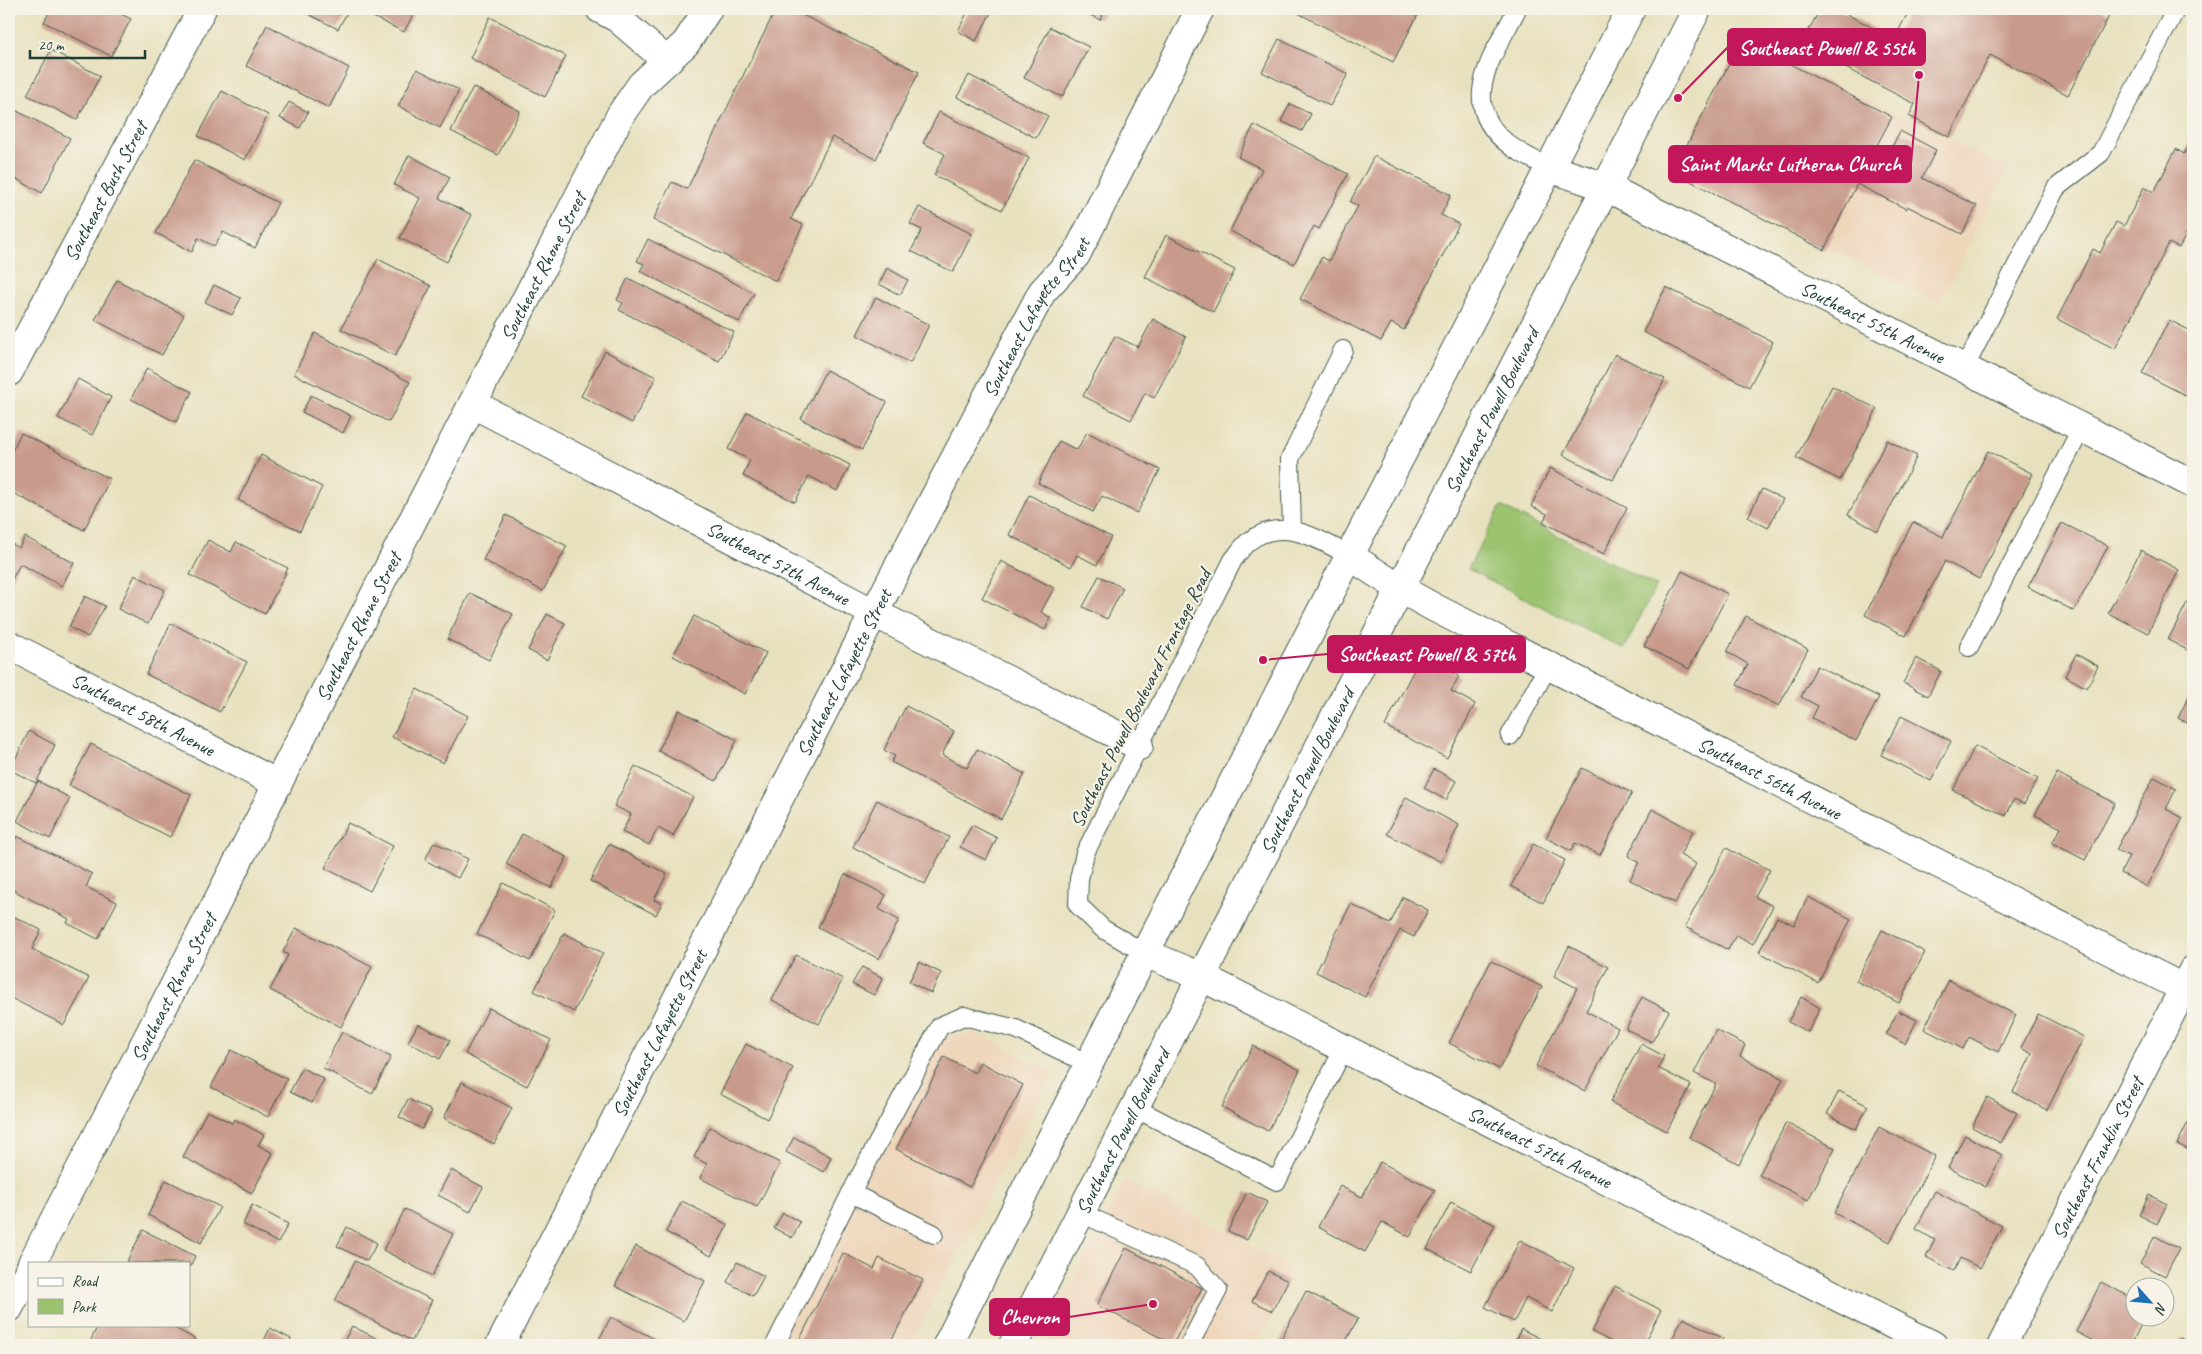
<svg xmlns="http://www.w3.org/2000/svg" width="2202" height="1354" font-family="Caveat,sans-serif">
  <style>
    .built { fill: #eed6bb }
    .green { fill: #9bc36f; stroke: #5d8052 }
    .building { fill: #c89a8b }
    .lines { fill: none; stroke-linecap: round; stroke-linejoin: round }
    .lane-casing { stroke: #3d5649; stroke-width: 20 }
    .street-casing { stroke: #3d5649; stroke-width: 30 }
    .primary-casing { stroke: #3d5649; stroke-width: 30 }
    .lane { stroke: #fff; stroke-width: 18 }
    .street { stroke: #fff; stroke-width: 28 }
    .primary { stroke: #fff; stroke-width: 28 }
    .labels { text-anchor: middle; stroke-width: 4.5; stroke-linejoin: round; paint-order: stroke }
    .street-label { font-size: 20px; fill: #1f3d34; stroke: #f7f3e8 }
    .leader { fill: none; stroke: #c2185b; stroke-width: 2 }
    .callout-dot { fill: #c2185b; stroke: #f7f3e8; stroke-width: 2 }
    .callout { fill: #c2185b; stroke: #c2185b; stroke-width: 2 }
    .callout-label { font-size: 21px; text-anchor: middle; font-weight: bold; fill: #fff }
  </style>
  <rect width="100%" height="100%" fill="#f7f3e8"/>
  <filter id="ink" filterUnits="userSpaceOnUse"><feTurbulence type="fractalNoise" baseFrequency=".02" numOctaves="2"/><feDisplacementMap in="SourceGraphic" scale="10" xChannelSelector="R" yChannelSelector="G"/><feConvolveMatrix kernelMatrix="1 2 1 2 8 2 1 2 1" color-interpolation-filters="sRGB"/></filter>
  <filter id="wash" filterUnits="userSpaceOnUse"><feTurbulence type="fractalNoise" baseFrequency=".0096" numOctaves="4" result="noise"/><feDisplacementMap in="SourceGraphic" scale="20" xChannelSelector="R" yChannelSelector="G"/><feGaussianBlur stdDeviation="1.12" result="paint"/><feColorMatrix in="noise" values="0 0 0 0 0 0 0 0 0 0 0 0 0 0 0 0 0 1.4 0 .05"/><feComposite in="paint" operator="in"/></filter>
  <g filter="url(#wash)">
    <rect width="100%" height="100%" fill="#e8e1bf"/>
    <!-- built -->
    <g class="built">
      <path d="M1741,38L2008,169L1940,303L1677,172Z"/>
      <path d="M972,1030L1053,1073L910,1345H767L941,1039Z"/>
      <path d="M1125,1180L1296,1269L1256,1345H1045L1049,1330Z"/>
    </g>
    <!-- green -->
    <path class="green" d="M1501,506L1656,586L1624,649L1468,569Z"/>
    <g id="blocks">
      <!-- building -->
      <g class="building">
        <path d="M51,9H111L131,19L111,56L44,22Z"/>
        <path d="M298,9H349L338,29Z"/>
        <path d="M375,9H416L404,32L371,16Z"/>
        <path d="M776,9H790L919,72L876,159L832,137L791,219L803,225L776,281L653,220L672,182L687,189Z"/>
        <path d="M969,9H993L976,41L958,31Z"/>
        <path d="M1078,9H1106L1100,20Z"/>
        <path d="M1290,9H1421L1393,62Z"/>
        <path d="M1820,9H1837L1894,39L1910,9H2099L2110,14L2068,95L1990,55L1949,137L1909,116L1915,104L1801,45Z"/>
        <path d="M490,17L566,56L545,97L470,58Z"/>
        <path d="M267,25L349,68L329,108L246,66Z"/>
        <path d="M1050,27L1089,47L1062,97L1024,78Z"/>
        <path d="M1279,39L1348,74L1330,106L1262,72Z"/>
        <path d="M1742,39L1892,117L1876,147L1889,153L1900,131L1936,150L1922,178L1977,206L1962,234L1907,206L1906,209L1857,184L1824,250L1673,172Z"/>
        <path d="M51,50L100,76L77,120L27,95Z"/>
        <path d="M417,69L459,90L440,128L398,106Z"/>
        <path d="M969,75L1048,116L1036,138L957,97Z"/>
        <path d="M473,87L520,111L498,155L451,131Z"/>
        <path d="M222,91L268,115L245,160L198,136Z"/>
        <path d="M289,102L308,112L300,128L280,118Z"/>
        <path d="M1290,104L1311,114L1302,131L1281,121Z"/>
        <path d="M9,107L70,138L42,193L9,175Z"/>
        <path d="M939,112L1029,158L1002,210L934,175L945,154L923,143Z"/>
        <path d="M1254,125L1348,174L1319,229L1314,226L1294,264L1230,231L1262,169L1238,157Z"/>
        <path d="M2193,136V221L2179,248L2169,243L2115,349L2057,319L2093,249L2100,253L2116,222L2124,226L2144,187L2154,192L2176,149L2184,154Z"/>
        <path d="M409,155L450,177L439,198L472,215L447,262L400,238L420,198L394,185Z"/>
        <path d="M1374,156L1451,195L1441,215L1459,224L1404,330L1391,323L1381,341L1300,299L1322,257L1329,261L1358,206L1350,202Z"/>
        <path d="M194,160L278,203L255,248L223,232L214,246L198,238L192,252L156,233Z"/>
        <path d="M919,207L972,234L953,272L911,251L922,230L910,224Z"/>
        <path d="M1166,235L1235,270L1213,312L1145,277Z"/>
        <path d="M648,239L754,293L739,322L640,271L644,264L637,261Z"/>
        <path d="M378,259L431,286L395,356L341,329Z"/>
        <path d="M887,268L908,280L900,295L879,284Z"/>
        <path d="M628,278L734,332L719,361L619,310L623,303L617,300Z"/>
        <path d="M117,280L184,315L162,355L95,320Z"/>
        <path d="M214,285L241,298L232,315L205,302Z"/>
        <path d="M1666,287L1773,342L1749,387L1643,332Z"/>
        <path d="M876,297L929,325L910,363L857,335Z"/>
        <path d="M1153,319L1186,337L1154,398L1145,393L1131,420L1083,396L1115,336L1138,347Z"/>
        <path d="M2169,320L2193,332V380L2185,395L2142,373Z"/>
        <path d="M315,333L410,382L389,422L294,374Z"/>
        <path d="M605,351L656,377L632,423L581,396Z"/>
        <path d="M1615,354L1665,379L1613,480L1563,455Z"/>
        <path d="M147,368L192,392L176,422L131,399Z"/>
        <path d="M826,370L887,402L862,450L801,419Z"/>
        <path d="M78,379L111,397L92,435L58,418Z"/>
        <path d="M1832,386L1877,409L1840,480L1796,458Z"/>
        <path d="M311,395L351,416L343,433L302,412Z"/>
        <path d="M747,412L850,465L837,491L809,476L795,502L743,476L750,460L728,449Z"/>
        <path d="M1087,432L1160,470L1137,513L1102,496L1093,512L1038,483L1059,441L1077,450Z"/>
        <path d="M21,433L110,479L84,530L9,491V457Z"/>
        <path d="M1887,440L1917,456L1878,531L1848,515Z"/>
        <path d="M1988,451L2033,474L1979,579L1945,561L1906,636L1865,615L1913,522L1943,537Z"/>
        <path d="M261,455L322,487L300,531L238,500Z"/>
        <path d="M1550,468L1627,508L1604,554L1543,522L1547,514L1531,506Z"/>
        <path d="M1762,489L1783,499L1768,528L1748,517Z"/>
        <path d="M1029,495L1111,537L1097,565L1077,555L1071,567L1009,535Z"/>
        <path d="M506,515L567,546L543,591L483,560Z"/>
        <path d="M2062,523L2108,546L2074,611L2028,587Z"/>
        <path d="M25,537L74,563L62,586L20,564L9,585V542L19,548Z"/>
        <path d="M208,540L231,552L236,542L288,568L265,614L190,575Z"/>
        <path d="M2141,550L2179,570L2148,633L2108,613Z"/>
        <path d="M1001,561L1054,588L1041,612L1051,618L1045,630L982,598Z"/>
        <path d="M1682,571L1728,594L1689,669L1644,646Z"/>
        <path d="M135,575L165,590L148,624L118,609Z"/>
        <path d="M1099,576L1123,588L1107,619L1083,607Z"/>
        <path d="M2193,591V653L2168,640Z"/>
        <path d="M470,593L513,614L489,660L447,639Z"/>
        <path d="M85,596L105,606L88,637L69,627Z"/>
        <path d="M547,614L565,623L547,660L528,650Z"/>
        <path d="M694,616L766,653L745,694L673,656Z"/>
        <path d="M1746,616L1808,649L1779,706L1737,685L1748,664L1727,652Z"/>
        <path d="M171,623L247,662L220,712L146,674Z"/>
        <path d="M2076,654L2098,666L2087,688L2065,676Z"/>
        <path d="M1421,656L1459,676L1451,691L1475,704L1447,758L1385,726Z"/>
        <path d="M1916,658L1941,671L1928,696L1903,683Z"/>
        <path d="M1817,666L1879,697L1856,741L1812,718L1818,706L1801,697Z"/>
        <path d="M417,689L468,716L443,763L392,737Z"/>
        <path d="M2191,692L2193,694V726L2178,718Z"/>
        <path d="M906,706L954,731L942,755L967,768L977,749L1025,774L1001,819L891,762L895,756L884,750Z"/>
        <path d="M679,710L737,740L716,781L658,751Z"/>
        <path d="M1901,716L1951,741L1931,781L1881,755Z"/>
        <path d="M29,731L55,745L36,783L10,770Z"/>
        <path d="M91,744L191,795L170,837L69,785Z"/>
        <path d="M1975,746L2038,779L2024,804L2014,799L2006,816L1953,790Z"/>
        <path d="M635,766L693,797L673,836L658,828L649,845L622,832L631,814L614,806Z"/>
        <path d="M1582,768L1632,793L1600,855L1575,843L1571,851L1546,838Z"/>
        <path d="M1434,769L1456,781L1446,800L1424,788Z"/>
        <path d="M2057,773L2115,803L2085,860L2052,843L2061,828L2035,815Z"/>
        <path d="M2154,777L2176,789L2166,809L2183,818L2147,887L2121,873L2129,856L2116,850Z"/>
        <path d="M38,781L70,798L50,839L17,821Z"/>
        <path d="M1406,797L1459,825L1441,862L1387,834Z"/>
        <path d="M877,800L949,837L925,884L853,847Z"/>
        <path d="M1652,809L1693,831L1680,855L1696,864L1675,903L1630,880L1639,862L1628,856Z"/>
        <path d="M348,823L393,846L370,891L325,868Z"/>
        <path d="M972,825L997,838L986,860L960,847Z"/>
        <path d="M522,834L567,857L551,888L506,864Z"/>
        <path d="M17,836L92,874L86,887L117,902L98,939L67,923L69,919L9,888V853Z"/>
        <path d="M434,842L468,859L458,878L425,860Z"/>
        <path d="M609,844L667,874L654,900L662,903L656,915L590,881Z"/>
        <path d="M1533,844L1565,860L1543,903L1511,886Z"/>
        <path d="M1726,848L1770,870L1755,897L1773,906L1753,944L1736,935L1728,950L1685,927Z"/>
        <path d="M845,874L886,895L879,909L899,920L879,959L818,927Z"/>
        <path d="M503,883L555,910L530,961L477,934Z"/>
        <path d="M1403,897L1428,910L1414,937L1400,930L1365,997L1316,972L1351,904L1390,924Z"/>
        <path d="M1808,897L1851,919L1818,983L1759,952L1777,917L1794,925Z"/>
        <path d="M9,914L41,930L32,949L89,978L64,1025L9,997Z"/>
        <path d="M296,928L372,967L341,1027L270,990L288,955L283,952Z"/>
        <path d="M1882,930L1925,952L1899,1003L1856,981Z"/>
        <path d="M564,933L603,953L574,1012L534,991Z"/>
        <path d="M1569,946L1608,967L1586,1011L1618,1028L1585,1091L1536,1066L1577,988L1554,976Z"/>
        <path d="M796,955L843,979L819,1024L772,1000Z"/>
        <path d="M1491,961L1542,987L1499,1069L1449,1043Z"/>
        <path d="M919,962L941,973L931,993L909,982Z"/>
        <path d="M862,967L883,978L874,995L852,984Z"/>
        <path d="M1949,980L2016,1015L1998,1052L1969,1037L1963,1049L1924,1029Z"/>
        <path d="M1642,997L1669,1011L1652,1042L1626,1029Z"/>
        <path d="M1801,997L1820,1008L1808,1032L1788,1022Z"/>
        <path d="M489,1008L551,1040L527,1086L465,1054Z"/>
        <path d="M1898,1011L1917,1020L1905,1044L1886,1034Z"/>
        <path d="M2038,1014L2084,1037L2047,1110L2013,1092L2032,1054L2021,1048Z"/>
        <path d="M418,1024L450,1040L440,1059L408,1042Z"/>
        <path d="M1716,1030L1745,1045L1740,1056L1783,1079L1739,1164L1689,1137L1716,1084L1694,1073Z"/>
        <path d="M342,1032L391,1057L372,1094L323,1068Z"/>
        <path d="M746,1044L793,1068L767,1119L720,1094Z"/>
        <path d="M1641,1044L1664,1056L1658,1068L1691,1085L1667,1131L1610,1102Z"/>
        <path d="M1253,1046L1300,1070L1268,1131L1222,1107Z"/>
        <path d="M231,1050L287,1079L268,1117L211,1087Z"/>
        <path d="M944,1057L975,1073L980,1062L1023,1085L970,1187L896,1149Z"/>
        <path d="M302,1068L324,1079L312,1103L290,1092Z"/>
        <path d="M462,1082L512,1108L494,1144L444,1118Z"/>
        <path d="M1839,1091L1868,1106L1856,1129L1827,1114Z"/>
        <path d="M1987,1097L2017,1113L2001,1143L1972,1127Z"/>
        <path d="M408,1099L432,1111L422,1129L399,1117Z"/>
        <path d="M207,1111L232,1123L234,1119L264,1135L258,1145L273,1153L252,1193L183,1157Z"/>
        <path d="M2193,1113V1152L2177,1144Z"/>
        <path d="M1786,1123L1835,1148L1808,1200L1759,1175Z"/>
        <path d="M710,1127L780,1163L757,1207L700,1178L707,1164L694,1157Z"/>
        <path d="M1879,1127L1935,1156L1890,1242L1834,1213Z"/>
        <path d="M1965,1135L2002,1155L1986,1187L1948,1168Z"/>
        <path d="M794,1137L831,1157L824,1172L786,1152Z"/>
        <path d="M1380,1162L1435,1190L1410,1237L1382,1222L1365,1252L1318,1227L1340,1186L1362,1197Z"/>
        <path d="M451,1170L483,1187L470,1212L438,1195Z"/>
        <path d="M166,1180L220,1207L201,1243L148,1215Z"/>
        <path d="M1935,1191L2002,1226L1980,1268L1960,1258L1954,1271L1926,1257L1935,1240L1916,1229Z"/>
        <path d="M1247,1192L1267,1202L1247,1240L1228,1231Z"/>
        <path d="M2149,1195L2167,1204L2157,1224L2139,1215Z"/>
        <path d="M682,1201L728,1225L711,1256L666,1232Z"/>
        <path d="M1451,1202L1495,1225L1471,1271L1427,1249Z"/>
        <path d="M252,1205L288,1224L278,1243L243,1224Z"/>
        <path d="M405,1209L453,1234L432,1276L383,1250Z"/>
        <path d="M783,1213L800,1222L792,1238L774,1228Z"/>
        <path d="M347,1227L377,1243L367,1261L337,1246Z"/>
        <path d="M143,1230L195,1256L189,1269V1263H126Z"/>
        <path d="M2155,1236L2179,1249L2165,1276L2140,1263Z"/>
        <path d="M1520,1240L1574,1268L1552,1312L1526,1298L1514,1322L1485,1307Z"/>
        <path d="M636,1246L705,1281L684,1321L615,1286Z"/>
        <path d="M1126,1248L1202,1288L1173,1344L1097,1305Z"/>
        <path d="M843,1253L874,1269L879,1258L923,1280L889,1345H797Z"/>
        <path d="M355,1261L432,1300L412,1341L335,1301Z"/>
        <path d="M737,1262L764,1276L753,1296L727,1282Z"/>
        <path d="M1268,1271L1288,1281L1272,1311L1252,1301Z"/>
        <path d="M2101,1282L2134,1299V1316H2145L2131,1345H2101L2076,1332Z"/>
        <path d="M1615,1286L1661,1310L1643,1345H1618L1592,1332Z"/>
        <path d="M1306,1291L1358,1318L1344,1345H1278Z"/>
        <path d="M611,1317L667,1345H596Z"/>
        <path d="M1683,1318L1723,1338L1720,1345H1669Z"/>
        <path d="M98,1325H169L195,1339L192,1345H92L89,1344Z"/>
        <path d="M352,1326L390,1345H342Z"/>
        <path d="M270,1328L291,1339L288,1345H262Z"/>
        <path d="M1521,1329L1553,1345H1513Z"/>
        <path d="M2180,1338L2193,1345H2176Z"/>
      </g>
    </g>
  </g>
  <g filter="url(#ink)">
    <use href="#blocks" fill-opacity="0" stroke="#3d5649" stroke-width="1"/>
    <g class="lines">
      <defs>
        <g id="lane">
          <path d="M1517,9C1493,57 1454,105 1512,147C1523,155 1537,161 1549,168"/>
          <path d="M1965,367L2056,188L2101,153L2176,9"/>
          <path d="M1292,529L1290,459L1343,350"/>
          <path d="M1969,647L2082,427"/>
          <path d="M1510,736L1548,666"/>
          <path d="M1145,953L1103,929L1078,905L1079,879L1085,853L1233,560C1238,554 1243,546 1248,542C1282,515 1318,539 1350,556"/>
          <path d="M1135,1108L1277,1181L1344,1048"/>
          <path d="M1081,1213L1197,1266L1218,1290L1189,1345"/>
          <path d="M934,1234L851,1193L940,1026L964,1016L1016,1029L1089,1064"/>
          <path d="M775,1345L851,1193"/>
        </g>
        <g id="street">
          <path d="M600,9L617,18L667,61"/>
          <path id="s1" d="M1549,168L1606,187L2193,484"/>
          <path id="s2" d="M9,372L202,9"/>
          <path id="s3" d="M473,404L874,613L1139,746"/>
          <path id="s4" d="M1350,556L1399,588L1433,607L2193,993"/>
          <path id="s5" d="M9,645L278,784"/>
          <path id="s6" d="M1145,953L1202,977L1933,1345"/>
          <path id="s7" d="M32,1263L621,114L641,85L686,43L708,9"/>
          <path d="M9,1308L29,1270"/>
          <path id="s8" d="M500,1345L874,613L1042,292L1076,255L1200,9"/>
          <path id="s9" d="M2002,1345L2193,970"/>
        </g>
        <g id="primary">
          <path d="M947,1345L1145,953L1631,9"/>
          <path id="s10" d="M1013,1345L1697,9"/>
        </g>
      </defs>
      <!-- lane casing -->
      <use href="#lane" class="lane-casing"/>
      <!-- street casing -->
      <use href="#street" class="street-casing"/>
      <!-- primary casing -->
      <use href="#primary" class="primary-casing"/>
      <!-- lane -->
      <use href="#lane" class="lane"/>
      <!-- street -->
      <use href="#street" class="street"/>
      <!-- primary -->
      <use href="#primary" class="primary"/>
    </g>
  </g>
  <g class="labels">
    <!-- street labels -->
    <g class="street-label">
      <text dy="7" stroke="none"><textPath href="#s2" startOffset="205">Southeast Bush Street</textPath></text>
      <text dy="7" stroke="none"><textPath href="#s7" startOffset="1120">Southeast Rhone Street</textPath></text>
      <text dy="7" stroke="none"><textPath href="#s8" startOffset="1160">Southeast Lafayette Street</textPath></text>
      <text dy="7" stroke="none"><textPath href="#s1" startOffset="359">Southeast 55th Avenue</textPath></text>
      <text dy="7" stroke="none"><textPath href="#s10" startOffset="1050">Southeast Powell Boulevard</textPath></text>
      <text dy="7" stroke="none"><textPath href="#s3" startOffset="344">Southeast 57th Avenue</textPath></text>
      <text dy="7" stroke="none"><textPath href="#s7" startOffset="715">Southeast Rhone Street</textPath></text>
      <text dy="7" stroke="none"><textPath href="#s8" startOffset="755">Southeast Lafayette Street</textPath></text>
      <text transform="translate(1140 698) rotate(-63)" y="7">Southeast Powell Boulevard Frontage Road</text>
      <text dy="7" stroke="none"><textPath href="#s5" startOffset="151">Southeast 58th Avenue</textPath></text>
      <text dy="7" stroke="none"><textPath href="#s10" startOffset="645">Southeast Powell Boulevard</textPath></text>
      <text dy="7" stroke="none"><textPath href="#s4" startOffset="475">Southeast 56th Avenue</textPath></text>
      <text dy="7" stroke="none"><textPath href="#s7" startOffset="310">Southeast Rhone Street</textPath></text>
      <text dy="7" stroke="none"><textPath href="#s8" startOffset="350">Southeast Lafayette Street</textPath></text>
      <text dy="7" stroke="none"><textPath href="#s10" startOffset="240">Southeast Powell Boulevard</textPath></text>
      <text dy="7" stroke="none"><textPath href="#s6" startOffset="440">Southeast 57th Avenue</textPath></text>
      <text dy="7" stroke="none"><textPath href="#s9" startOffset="210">Southeast Franklin Street</textPath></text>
    </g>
  </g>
  <!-- callouts -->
  <path class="leader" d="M1678 98L1728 47M1919 75L1911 164M1263 660L1328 654M1153 1304L1069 1317"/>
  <g class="callout-dot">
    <circle cx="1678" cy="98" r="5"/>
    <circle cx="1919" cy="75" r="5"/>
    <circle cx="1263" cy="660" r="5"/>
    <circle cx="1153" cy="1304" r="5"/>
  </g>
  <g class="callout">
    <rect x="1728" y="29" width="197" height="36" rx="5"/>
    <rect x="1669" y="146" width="242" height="36" rx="5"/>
    <rect x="1328" y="636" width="197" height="36" rx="5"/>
    <rect x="990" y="1299" width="79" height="36" rx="5"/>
  </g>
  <g class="callout-label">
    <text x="1827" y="55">Southeast Powell &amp; 55th</text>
    <text x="1790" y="171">Saint Marks Lutheran Church</text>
    <text x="1427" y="661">Southeast Powell &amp; 57th</text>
    <text x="1030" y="1324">Chevron</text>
  </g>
  <!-- margin -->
  <rect width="2202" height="1354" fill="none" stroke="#f7f3e8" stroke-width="30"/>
  <!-- legend -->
  <rect x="28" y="1262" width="162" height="65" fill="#f7f3e8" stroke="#a1aaa0"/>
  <rect x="38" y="1278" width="25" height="8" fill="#ffffff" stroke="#a1aaa0"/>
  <text x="72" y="1286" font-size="15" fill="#1f3d34">Road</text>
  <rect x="38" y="1299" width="25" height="15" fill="#9bc36f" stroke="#a1aaa0"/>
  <text x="72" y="1312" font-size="15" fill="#1f3d34">Park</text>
  <!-- north arrow -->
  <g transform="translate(2150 1302) rotate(117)"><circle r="24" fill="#f7f3e8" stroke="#a1aaa0"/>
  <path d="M0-4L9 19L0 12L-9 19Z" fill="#1f6fb2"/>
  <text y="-8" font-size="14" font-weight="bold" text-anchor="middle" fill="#1f3d34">N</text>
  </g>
  <!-- scale -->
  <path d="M30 50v8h115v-8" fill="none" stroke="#1f3d34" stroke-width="2.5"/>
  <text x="38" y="50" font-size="15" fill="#1f3d34" stroke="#f7f3e8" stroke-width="4" paint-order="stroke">20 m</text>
</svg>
